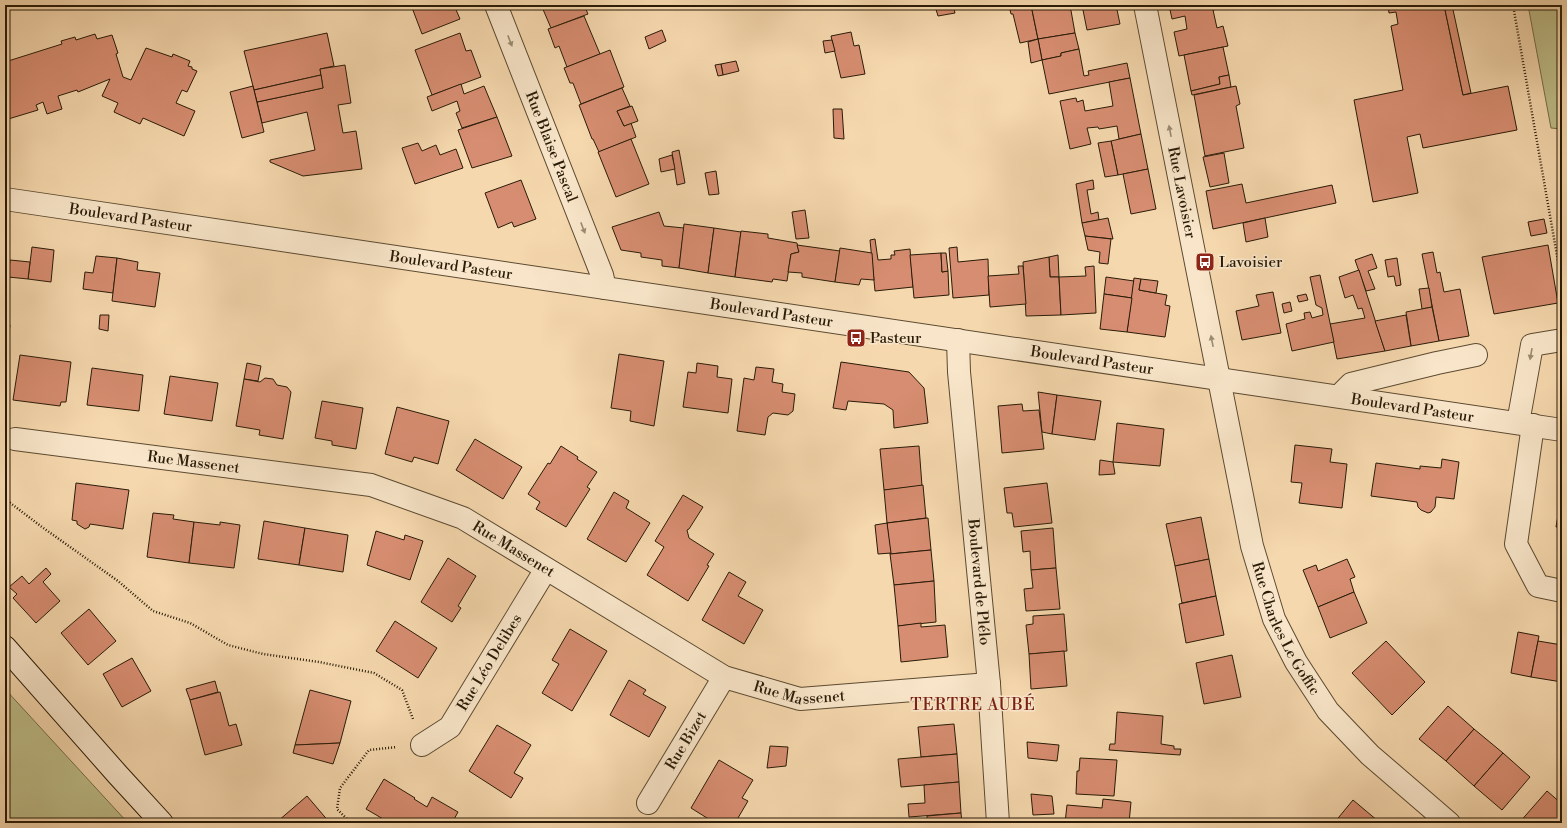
<svg xmlns="http://www.w3.org/2000/svg" width="1567" height="828" font-family="'Libre Bodoni',serif">
  <style>
    .green { fill: #bebe89; stroke: #746c48 }
    .building { fill: #d78d71; stroke: #291b07 }
    .lines { fill: none; stroke-linecap: round; stroke-linejoin: round }
    .minor-casing { stroke: #5c4a31; stroke-width: 24 }
    .secondary-casing { stroke: #291b07; stroke-width: 24 }
    .path { stroke: #291b07; stroke-width: 2.5; stroke-dasharray: 1 2; stroke-linecap: butt }
    .minor { stroke: #f9e6ca; stroke-width: 22 }
    .secondary { stroke: #f9e6ca; stroke-width: 22 }
    .oneway { fill: #9b8b72 }
    .labels { text-anchor: middle; stroke-width: 3; stroke-linejoin: round; paint-order: stroke }
    .street-label { font-size: 15px; fill: #291b07; stroke: #f9e6ca }
    .poi-label { font-size: 15px; fill: #291b07; stroke: #f9e6ca; text-anchor: start }
    .neighbourhood-label { font-size: 16px; letter-spacing: 1px; fill: #7a1f14; stroke: #f9e6ca }
  </style>
  <rect width="100%" height="100%" fill="#f6d8ae"/>
  <filter id="stains"><feTurbulence type="fractalNoise" baseFrequency=".005" numOctaves="4"/><feColorMatrix values="0 0 0 0 .2 0 0 0 0 .09 0 0 0 0 .02 0 0 0 .5 -.17"/></filter>
  <radialGradient id="worn" r=".72"><stop offset=".6" stop-color="#630" stop-opacity="0"/><stop offset="1" stop-color="#630" stop-opacity=".3"/></radialGradient>
  <!-- green -->
  <g class="green">
    <path d="M1528,5H1562V129L1551,128Z"/>
    <path d="M5,689L128,823H5Z"/>
  </g>
  <!-- building -->
  <g class="building">
    <path d="M411,5H454L460,19L422,34Z"/>
    <path d="M539,5H584L588,14L551,28L542,7L540,8Z"/>
    <path d="M941,5H953L955,13L938,16L935,6Z"/>
    <path d="M1009,5H1031L1038,39L1020,43L1013,14H1011Z"/>
    <path d="M1031,5H1070L1075,33L1038,39Z"/>
    <path d="M1082,5H1116L1120,24L1087,30Z"/>
    <path d="M1169,5H1223L1224,8L1213,10L1217,28L1223,26L1228,46L1179,56L1174,32L1187,29L1185,16L1172,19Z"/>
    <path d="M1388,5H1444L1463,95L1508,86L1517,130L1423,148L1420,134L1407,137L1418,193L1373,202L1354,100L1403,90L1391,26L1398,24L1396,12L1389,13Z"/>
    <path d="M1444,5H1452L1471,93L1463,95Z"/>
    <path d="M584,16L600,54L567,67L559,46L555,48L548,29Z"/>
    <path d="M662,30L666,41L649,49L645,37Z"/>
    <path d="M851,32L854,46L859,45L865,74L841,78L831,36Z"/>
    <path d="M327,33L334,66L320,69L321,75L254,90L244,51Z"/>
    <path d="M460,33L466,51L471,50L481,77L432,95L415,50Z"/>
    <path d="M1075,33L1079,49L1061,53V56L1042,60L1038,39Z"/>
    <path d="M95,34L97,39L112,35L118,53L116,54L123,77L131,80L146,48L172,57L173,54L190,61L188,66L192,67V69L197,71L187,92L182,90L176,103L195,111L184,136L143,118L140,124L114,112L118,103L102,96L110,79L78,92L77,90L58,96L62,109L47,114L43,102L36,105L38,110L5,120V62L62,44L61,41L75,37L76,40Z"/>
    <path d="M1038,39L1042,60L1031,63L1028,42Z"/>
    <path d="M832,40L835,51L825,53L823,41Z"/>
    <path d="M1223,47L1229,75L1219,77L1220,84L1191,91L1184,55Z"/>
    <path d="M1079,49L1084,76L1089,75L1088,71L1127,63L1130,78L1049,94L1042,60L1061,56V53Z"/>
    <path d="M610,50L624,87L581,104L573,83H570L564,68Z"/>
    <path d="M736,61L739,71L723,75L721,64Z"/>
    <path d="M721,64L723,75L718,76L715,65Z"/>
    <path d="M345,65L351,103L338,105L343,133L356,131L362,169L303,176L270,162V160L315,150L307,112L262,123L257,102L323,88L320,69Z"/>
    <path d="M321,75L323,88L257,102L254,90Z"/>
    <path d="M1229,75L1231,87L1192,95L1191,91L1220,84L1219,77Z"/>
    <path d="M1130,78L1141,134L1119,139L1117,126L1099,129L1098,127L1087,128L1091,144L1070,149L1060,101L1076,98L1077,102L1083,100L1085,111L1113,106L1109,82Z"/>
    <path d="M461,84L464,94L484,86L497,117L462,128L456,113L460,111L457,101L432,111L427,97Z"/>
    <path d="M253,86L264,132L242,138L230,92Z"/>
    <path d="M1236,86L1240,104L1236,106L1244,148L1205,156L1194,95Z"/>
    <path d="M622,88L630,106L617,111L624,126L631,123L636,137L599,152L593,139H592L579,105Z"/>
    <path d="M632,106L638,121L624,126L617,111Z"/>
    <path d="M833,109H842L844,139L834,138Z"/>
    <path d="M497,117L512,156L472,168L458,130Z"/>
    <path d="M1141,134L1148,169L1118,175L1111,141Z"/>
    <path d="M631,139L649,184L616,197L598,152Z"/>
    <path d="M1111,141L1118,175L1105,177L1098,143Z"/>
    <path d="M418,143L422,151L436,145L440,155L456,149L463,168L415,184L402,148Z"/>
    <path d="M679,150L685,183L677,185L672,152Z"/>
    <path d="M1224,153L1229,183L1210,187L1203,157Z"/>
    <path d="M672,155L675,169L661,172L659,159Z"/>
    <path d="M1148,169L1156,209L1131,214L1123,174Z"/>
    <path d="M716,171L719,194L709,195L705,173Z"/>
    <path d="M521,180L536,219L514,227L512,222L498,228L485,193Z"/>
    <path d="M1093,180L1094,189L1087,190L1091,214L1098,212L1099,220L1082,223L1076,184Z"/>
    <path d="M1242,184L1246,203L1332,185L1336,203L1213,229L1206,191Z"/>
    <path d="M805,210L809,238L796,239L792,212Z"/>
    <path d="M659,212L664,226L684,228L679,268L662,266V260L641,257V253L621,250L612,227Z"/>
    <path d="M1108,218L1113,239L1085,236L1082,223Z"/>
    <path d="M1265,218L1268,237L1246,242L1243,223Z"/>
    <path d="M1544,219L1547,233L1531,236L1528,222Z"/>
    <path d="M684,224L714,228L708,273L679,268Z"/>
    <path d="M714,228L741,232L735,277L708,273Z"/>
    <path d="M741,231L768,234V238L797,243L799,252L791,254L787,281L773,279L772,282L735,277Z"/>
    <path d="M1085,236L1111,239L1108,264L1099,263L1100,252L1088,250Z"/>
    <path d="M875,239L878,260L891,259V255H895L894,251L910,249L913,287L875,291L870,240Z"/>
    <path d="M797,245L840,251L835,282L802,277V273L788,272L791,254L799,252Z"/>
    <path d="M1548,245L1558,303L1494,314L1482,257Z"/>
    <path d="M32,247L54,250L51,282L28,279Z"/>
    <path d="M957,247L958,262L988,259L989,295L953,298L949,248Z"/>
    <path d="M840,248L872,253L874,280L861,279L859,285L835,282Z"/>
    <path d="M1433,252L1437,273L1440,272L1444,292L1460,289L1469,336L1439,341L1422,254Z"/>
    <path d="M941,253L942,272L948,271L949,295L914,298L910,255Z"/>
    <path d="M941,253H946L948,271L942,272Z"/>
    <path d="M1372,254L1377,268L1368,271L1375,289L1366,291L1355,260Z"/>
    <path d="M1058,255L1059,277H1050L1049,257Z"/>
    <path d="M96,256L117,258L113,293L83,289L85,272L93,273Z"/>
    <path d="M1049,257L1050,277H1059L1061,315L1026,316L1023,262Z"/>
    <path d="M117,258L138,262L137,270L160,273L155,307L112,301Z"/>
    <path d="M1397,258L1401,285L1396,286L1394,276L1388,277L1385,260Z"/>
    <path d="M10,260L30,262L28,279L8,277Z"/>
    <path d="M1018,266H1023L1026,304L990,307L988,276L1019,274Z"/>
    <path d="M1094,266L1096,313L1061,315L1059,277L1086,276L1085,267Z"/>
    <path d="M1359,270L1385,351L1337,359L1330,324L1365,318L1362,308L1358,309L1353,295L1345,298L1339,277Z"/>
    <path d="M1320,275L1334,342L1292,351L1286,324L1305,319L1304,313L1310,312L1312,318L1323,315L1322,308L1316,305L1310,277Z"/>
    <path d="M1106,277L1134,281L1132,298L1104,294Z"/>
    <path d="M1134,278L1141,279L1139,290L1167,295L1165,305L1170,306L1165,337L1127,332Z"/>
    <path d="M1141,279L1158,281L1156,293L1139,290Z"/>
    <path d="M1429,288L1432,307L1422,309L1419,289Z"/>
    <path d="M1273,292L1281,333L1242,340L1236,311L1259,306L1256,295Z"/>
    <path d="M1104,294L1132,298L1127,332L1100,329Z"/>
    <path d="M1306,294L1308,300L1299,302L1297,296Z"/>
    <path d="M1290,302L1292,311L1284,313L1282,304Z"/>
    <path d="M1432,307L1439,341L1411,346L1406,312Z"/>
    <path d="M100,315H109L108,331L99,329Z"/>
    <path d="M1406,315L1411,346L1385,351L1375,321Z"/>
    <path d="M5,324L10,325L5,361Z"/>
    <path d="M619,354L664,361L654,426L630,421L631,411L611,408Z"/>
    <path d="M20,355L71,362L66,402H61L60,406L13,400Z"/>
    <path d="M841,362L909,372L924,388L928,423L894,428L893,410L884,404L848,401L846,410L833,408Z"/>
    <path d="M247,363L261,366L258,381L244,379Z"/>
    <path d="M697,363L718,366L717,377L732,379L728,413L683,407L688,372L696,373Z"/>
    <path d="M756,367L774,369L772,382L783,384L782,392L795,394L793,411L788,415L773,413L768,417L765,435L737,431L744,378L754,380Z"/>
    <path d="M92,368L143,375L139,411L87,405Z"/>
    <path d="M170,376L218,383L212,421L164,414Z"/>
    <path d="M265,378L273,379L277,385L287,387L291,392L283,439L259,435L260,430L236,426L244,379L260,382Z"/>
    <path d="M1038,392L1057,395L1052,434L1042,432Z"/>
    <path d="M1057,395L1101,401L1095,440L1052,434Z"/>
    <path d="M322,401L363,408L356,449L332,445V441L315,438Z"/>
    <path d="M1022,404L1023,411L1039,410L1044,449L1002,453L998,406Z"/>
    <path d="M397,407L449,421L438,464L414,457L412,462L385,454Z"/>
    <path d="M1117,423L1164,429L1160,466L1113,462Z"/>
    <path d="M475,439L522,467L503,499L456,470Z"/>
    <path d="M1295,445L1332,449L1330,462L1347,464L1342,508L1299,503L1302,483L1291,482Z"/>
    <path d="M561,446L578,457L577,459L597,472L587,487L590,489L566,527L536,509L540,502L528,494L548,463L550,464Z"/>
    <path d="M919,446L922,486L884,490L880,449Z"/>
    <path d="M1442,459L1459,462L1454,499L1436,497L1435,507L1431,512L1428,513L1421,510L1418,507L1417,502L1371,496L1376,463L1420,469V466L1441,468Z"/>
    <path d="M1100,460L1113,462L1115,474L1099,475Z"/>
    <path d="M76,483L129,490L123,529L90,524L89,527L85,529L77,524V521L72,520Z"/>
    <path d="M1047,483L1052,523L1014,527L1012,513H1007L1004,488Z"/>
    <path d="M923,485L926,518L887,523L884,490Z"/>
    <path d="M614,492L629,501L626,508L650,523L626,562L587,539Z"/>
    <path d="M1562,492V527H1556Z"/>
    <path d="M683,495L703,507L689,529L687,530L689,538L714,554L707,565L709,566L688,601L647,575L664,547L655,541Z"/>
    <path d="M153,513L174,515L173,519L194,522L189,563L147,557Z"/>
    <path d="M1201,517L1209,559L1175,566L1166,524Z"/>
    <path d="M928,518L931,550L890,554L887,523Z"/>
    <path d="M264,521L305,528L299,565L258,559Z"/>
    <path d="M194,522L220,525V522L240,525L234,568L189,563Z"/>
    <path d="M887,523L891,553L878,554L875,525Z"/>
    <path d="M305,528L348,535L343,572L299,565Z"/>
    <path d="M1053,528L1056,568L1031,570L1030,551L1023,552L1021,531Z"/>
    <path d="M376,531L404,540L405,535L423,541L410,580L367,565Z"/>
    <path d="M931,550L934,581L894,585L890,554Z"/>
    <path d="M448,558L476,576L458,606L461,608L452,622L421,602Z"/>
    <path d="M1209,559L1216,596L1182,603L1175,566Z"/>
    <path d="M1347,559L1355,577L1350,579L1354,592L1318,607L1303,570L1316,565L1318,571Z"/>
    <path d="M46,568L51,574L43,582L60,601L36,623L13,598L17,594L9,587L22,576L29,584Z"/>
    <path d="M1056,568L1060,609L1026,611L1024,589L1033,588L1031,570Z"/>
    <path d="M729,572L746,582L738,596L763,610L744,644L702,620Z"/>
    <path d="M934,581L936,622L898,626L894,585Z"/>
    <path d="M1354,592L1367,623L1330,638L1318,607Z"/>
    <path d="M1216,596L1224,635L1186,643L1179,604Z"/>
    <path d="M89,609L116,641L88,665L61,633Z"/>
    <path d="M1064,614L1067,651L1029,654L1026,625L1033,624V616Z"/>
    <path d="M395,621L437,648L418,678L376,651Z"/>
    <path d="M921,623V627L945,625L948,657L901,662L898,626Z"/>
    <path d="M570,629L607,651L572,711L542,693L559,664L552,660Z"/>
    <path d="M1518,632L1539,636L1531,677L1511,673Z"/>
    <path d="M1386,641L1425,682L1392,715L1352,673Z"/>
    <path d="M1538,641L1562,645V682L1531,677Z"/>
    <path d="M1064,651L1067,686L1031,689L1029,654Z"/>
    <path d="M1232,655L1241,697L1204,704L1196,663Z"/>
    <path d="M132,658L151,691L122,707L103,674Z"/>
    <path d="M629,680L646,690L643,694L666,707L649,737L610,715Z"/>
    <path d="M215,681L218,692L190,700L186,689Z"/>
    <path d="M310,690L351,701L340,743L295,745Z"/>
    <path d="M220,692L229,726L236,724L242,745L205,755L190,700Z"/>
    <path d="M1448,706L1474,729L1446,761L1419,739Z"/>
    <path d="M1117,712L1163,716L1161,744L1174,746V749H1181L1180,755L1109,750L1110,744H1115Z"/>
    <path d="M954,724L957,754L921,757L918,727Z"/>
    <path d="M497,725L531,745L514,773L523,778L511,798L469,771Z"/>
    <path d="M1474,729L1503,753L1474,786L1446,761Z"/>
    <path d="M1027,742L1059,745L1057,761L1028,758Z"/>
    <path d="M340,743L333,764L293,753L295,745Z"/>
    <path d="M770,746L788,747L786,766L767,768Z"/>
    <path d="M1503,753L1530,777L1502,810L1474,786Z"/>
    <path d="M957,754L959,782L901,787L898,759Z"/>
    <path d="M1080,758L1117,760L1114,796L1076,794L1077,771H1079Z"/>
    <path d="M719,760L753,780L742,798L748,801L735,823H715L691,808Z"/>
    <path d="M384,779L415,798L414,799L427,807L432,797L458,812L452,823H390L366,809Z"/>
    <path d="M959,782L961,813L909,817L908,804L925,803L924,785Z"/>
    <path d="M1547,791L1562,804V823H1519Z"/>
    <path d="M1031,794L1052,796L1054,814L1033,815Z"/>
    <path d="M307,796L330,823H280L278,821Z"/>
    <path d="M1103,799L1131,802L1129,823H1065L1067,805L1102,808Z"/>
    <path d="M1353,800L1378,821L1377,823H1334Z"/>
    <path d="M961,813L962,823H927V816Z"/>
  </g>
  <g class="lines">
    <defs>
      <g id="minor">
        <path id="s1" d="M496,5L602,275L605,288"/>
        <path id="s2" d="M1145,5L1252,546L1274,619L1296,662L1328,711L1370,755L1449,823"/>
        <path id="s3" d="M5,199L1562,430"/>
        <path id="s4" d="M958,340L959,372L989,684L998,823"/>
        <path d="M1339,396L1351,384L1437,363L1476,355"/>
        <path d="M1518,423L1532,345L1562,340"/>
        <path d="M1533,425L1516,544L1538,586L1562,591"/>
        <path id="s5" d="M15,439L371,485L463,518L724,677L800,699L989,684"/>
        <path id="s6" d="M422,745L450,727L546,569"/>
        <path id="s7" d="M648,803L724,677"/>
      </g>
      <path id="secondary" d="M5,647L118,775L162,823"/>
    </defs>
    <!-- minor casing -->
    <use href="#minor" class="minor-casing"/>
    <!-- secondary casing -->
    <use href="#secondary" class="secondary-casing"/>
    <!-- path -->
    <g class="path">
      <path d="M1513,5L1562,284"/>
      <path d="M5,499L42,527L118,581L153,611L190,623L228,645L263,654L319,662L374,673L402,690L413,719"/>
      <path d="M351,823L337,809L340,788L369,750L397,747"/>
    </g>
    <!-- minor -->
    <use href="#minor" class="minor"/>
    <!-- secondary -->
    <use href="#secondary" class="secondary"/>
  </g>
  <!-- one-way arrows -->
  <defs><path id="oneway-solid" d="M-6-.8H1V-3.2L6.5 0L1 3.2V.8H-6Z"/></defs>
  <g class="oneway">
    <use href="#oneway-solid" transform="translate(510 41) rotate(69)"/>
    <use href="#oneway-solid" transform="translate(1170 131) rotate(-101)"/>
    <use href="#oneway-solid" transform="translate(583 228) rotate(69)"/>
    <use href="#oneway-solid" transform="translate(1212 341) rotate(-101)"/>
    <use href="#oneway-solid" transform="translate(1531 354) rotate(100)"/>
  </g>
  <!-- icons -->
  <defs>
    <symbol id="bus-square" viewBox="-11 -11 22 22"><rect x="-9" y="-9" width="18" height="18" rx="4" fill="#8f2418" stroke="#f9e6ca"/><path d="M-5-6H5V4H4V6H2V4H-2V6H-4V4H-5ZM-3.5-4V0h7V-4ZM-3.5 1.2v1.5H-2V1.2ZM2 1.2v1.5H3.5V1.2Z" fill="#fff"/></symbol>
  </defs>
  <g fill-rule="evenodd">
    <use href="#bus-square" x="1194" y="251" width="22" height="22"/>
    <use href="#bus-square" x="845" y="327" width="22" height="22"/>
  </g>
  <g class="labels">
    <!-- street labels -->
    <g class="street-label">
      <text dy="5" stroke="none"><textPath href="#s1" startOffset="152">Rue Blaise Pascal</textPath></text>
      <text dy="5" stroke="none"><textPath href="#s2" startOffset="191">Rue Lavoisier</textPath></text>
      <text dy="5" stroke="none"><textPath href="#s3" startOffset="127">Boulevard Pasteur</textPath></text>
      <text dy="5" stroke="none"><textPath href="#s3" startOffset="451">Boulevard Pasteur</textPath></text>
      <text dy="5" stroke="none"><textPath href="#s3" startOffset="775">Boulevard Pasteur</textPath></text>
      <text dy="5" stroke="none"><textPath href="#s3" startOffset="1099">Boulevard Pasteur</textPath></text>
      <text dy="5" stroke="none"><textPath href="#s3" startOffset="1423">Boulevard Pasteur</textPath></text>
      <text dy="5" stroke="none"><textPath href="#s5" startOffset="180">Rue Massenet</textPath></text>
      <text dy="5" stroke="none"><textPath href="#s5" startOffset="516">Rue Massenet</textPath></text>
      <text dy="5" stroke="none"><textPath href="#s4" startOffset="243">Boulevard de Plélo</textPath></text>
      <text dy="5" stroke="none"><textPath href="#s2" startOffset="641">Rue Charles Le Goffic</textPath></text>
      <text dy="5" stroke="none"><textPath href="#s6" startOffset="109">Rue Léo Delibes</textPath></text>
      <text dy="5" stroke="none"><textPath href="#s5" startOffset="840">Rue Massenet</textPath></text>
      <text dy="5" stroke="none"><textPath href="#s7" startOffset="73">Rue Bizet</textPath></text>
    </g>
    <!-- poi labels -->
    <g class="poi-label">
      <text x="1219" y="267">Lavoisier</text>
      <text x="870" y="343">Pasteur</text>
    </g>
    <!-- neighbourhood labels -->
    <g class="neighbourhood-label">
      <text x="973" y="710">TERTRE AUBÉ</text>
    </g>
  </g>
  <!-- margin -->
  <rect width="1567" height="828" fill="none" stroke="#f6d8ae" stroke-width="20"/>
  <rect x="6" y="6" width="1555" height="816" fill="none" stroke="#291b07" stroke-width="2"/>
  <rect x="10" y="10" width="1547" height="808" fill="none" stroke="#291b07"/>
  <rect width="100%" height="100%" filter="url(#stains)"/>
  <rect width="100%" height="100%" fill="url(#worn)"/>
</svg>
